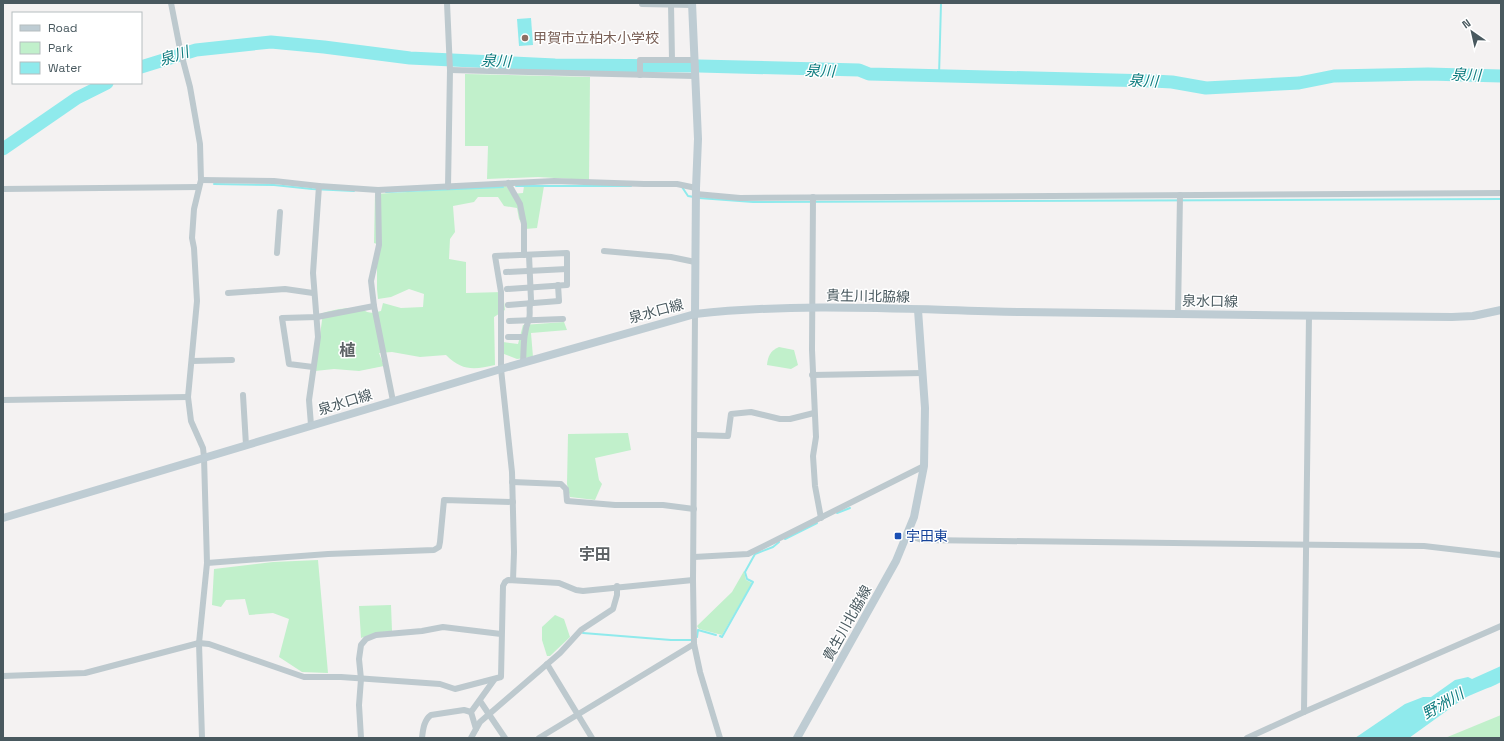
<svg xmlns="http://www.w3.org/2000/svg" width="1504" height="741" font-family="'Space Grotesk','Noto Sans JP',sans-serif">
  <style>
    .green { fill: #c1f0cb }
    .water { fill: #8feaec }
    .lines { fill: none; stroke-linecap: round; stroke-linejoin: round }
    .stream { stroke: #8feaec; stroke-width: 2 }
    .river { stroke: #8feaec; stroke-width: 13 }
    .street { stroke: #bdc9ce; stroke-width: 6 }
    .secondary { stroke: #beccd3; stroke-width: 8 }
    .education-dot { fill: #8d6e63; stroke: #fff; stroke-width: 1.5 }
    .transit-dot { fill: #1a4fb4; stroke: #fff; stroke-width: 1.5 }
    .labels { text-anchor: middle; stroke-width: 3; stroke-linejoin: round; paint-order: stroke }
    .education-label { font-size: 14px; fill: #785e54; stroke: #fff; text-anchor: start }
    .street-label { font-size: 14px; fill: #49595f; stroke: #fff }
    .transit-label { font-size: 14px; fill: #164399; stroke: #fff; text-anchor: start }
    .water-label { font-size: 15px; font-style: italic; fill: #0e7c7f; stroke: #fff }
    .quarter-label { font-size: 16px; font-weight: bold; fill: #5e6366; stroke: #fff }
  </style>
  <rect width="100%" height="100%" fill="#f4f2f2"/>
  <!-- green -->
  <g class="green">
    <path d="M465,74L590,77L589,180L538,177L487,179L488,146H465Z"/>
    <path d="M506,186L512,194L523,193L524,186H544L537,228L525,229L519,219L517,208L504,206L498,197H478L474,202L453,206L455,232L450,239L449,259L466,262V293L503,292L505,310L494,317L495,365C474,370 462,371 446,355L420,357L392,352L379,353L384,366L359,371L334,369L315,371L323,313C333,310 346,307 357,309C370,311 366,315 381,311L383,303L401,308L423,307L424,294L409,289L391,297L378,299L377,289V244L374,243L375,194Z"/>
    <path d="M564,322L567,330L531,333L533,357L517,359L504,354L503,342L518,344L523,325Z"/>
    <path d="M779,347L794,350L798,365L791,369L767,365C768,356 770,351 779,347Z"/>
    <path d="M628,433L631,450L595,458L599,480L602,484L595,500L570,497L567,484L568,434Z"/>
    <path d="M318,560L328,673L302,672L279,657L289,619L273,613L249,615L245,599L226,600L221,607L212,605L214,569L273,562Z"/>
    <path d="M744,571L746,580L752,583L722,635L699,629L697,626L732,592Z"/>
    <path d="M391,605L392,631L375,633L361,638L359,606Z"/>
    <path d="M555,615L564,619L570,637L550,656H547L542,640V627Z"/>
    <path d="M1501,715V738H1445Z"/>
  </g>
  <!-- water -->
  <g class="water">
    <path d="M531,18L533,45L519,46L517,19Z"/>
    <path d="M1501,666V682C1488,689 1475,692 1463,699L1409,738H1355L1405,704L1423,697H1431L1455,680L1468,677L1472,679Z"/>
  </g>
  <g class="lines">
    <!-- stream -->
    <g class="stream">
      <path d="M939,76L941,3"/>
      <path d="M214,184L274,185L312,189L354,191"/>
      <path d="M516,186H631"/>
      <path d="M682,187L688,196L694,197"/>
      <path d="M386,192L503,187"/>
      <path d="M699,198L753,202L1501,199"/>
      <path d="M837,513L850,508"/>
      <path d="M785,539L817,523"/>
      <path d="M583,633L671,640H691"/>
      <path d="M720,636L722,637L753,582L747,579L745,572L755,554L773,547L779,542"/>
      <path d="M697,637L698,630L716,635"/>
      <path d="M1421,738H1422"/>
    </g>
    <!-- river -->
    <g class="river">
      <path d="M141,67L196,50L271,42L324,47L410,58L555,65L699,66L859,70L869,74L1153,81L1172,82L1206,88L1299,83L1334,76L1428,74L1501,76"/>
      <path d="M3,149L77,98L107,83"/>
    </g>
    <!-- street -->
    <g class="street">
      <path d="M171,3L180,49L190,87L200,144L201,180L194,209L192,238L194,248L197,301L188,397L191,421L203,448L204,457L207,563L199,643L202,738"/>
      <path d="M447,3L450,70L448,187"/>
      <path d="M642,4L692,5"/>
      <path d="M671,4L672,60"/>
      <path d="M450,70L695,76"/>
      <path d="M640,75V60H693"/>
      <path d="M201,180L274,181L319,186L378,190L554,181L644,184H677L696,188"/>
      <path d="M508,183L520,204L524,224V255"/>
      <path d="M3,189L199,187"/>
      <path d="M378,190L379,245L371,281L374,306L393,401"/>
      <path d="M696,194L740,198L1501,193"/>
      <path d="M813,197L812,350L816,437L813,456L815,486L821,518"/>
      <path d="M604,251L671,257L695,262"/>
      <path d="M277,253L280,212"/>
      <path d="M506,272L567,269"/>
      <path d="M507,289L567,285V253L495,256L501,292V369L512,472L514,552L513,580"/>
      <path d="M228,293L285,289L313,293"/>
      <path d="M508,305L559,301L558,285"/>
      <path d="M695,314L693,580L694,644L700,672L720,738"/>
      <path d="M1178,314L1180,195"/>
      <path d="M509,321L563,319"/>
      <path d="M508,337H524"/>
      <path d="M192,361L232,360"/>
      <path d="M523,362C524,346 523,334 529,319C531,313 528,307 531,300L529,255"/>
      <path d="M313,367L289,364L282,318L317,317L374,306"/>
      <path d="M812,375L923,373"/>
      <path d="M243,395L246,445"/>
      <path d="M3,400L188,397"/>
      <path d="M311,425L309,400L318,337L313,273L319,186"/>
      <path d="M695,435L728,436L731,414L751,412L780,419H790L814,413"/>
      <path d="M512,482L561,484L566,489L567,501L615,505H663L694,509"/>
      <path d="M907,535L922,540L1424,546L1501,555"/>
      <path d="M694,557L748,554L924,466"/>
      <path d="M207,563L328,554L434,550L439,547L440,542L444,500L513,502"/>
      <path d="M547,664L592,738"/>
      <path d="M3,676L85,673L199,643L209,644L304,677H341L440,684L455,689L501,677L503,586L505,582L508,580L559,583L576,590L583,591L693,580"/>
      <path d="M480,701L505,738"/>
      <path d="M1304,712L1501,626"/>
      <path d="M476,729L480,722L560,653L581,630L613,609L617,595V586"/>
      <path d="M361,738L359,705L361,679L359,659L361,645L366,639L376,635L422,631L443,627L501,634"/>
      <path d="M422,738C423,729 424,720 431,715L464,710L471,712"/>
      <path d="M471,738L476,729L471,712L494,680"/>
      <path d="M539,738L694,644"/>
      <path d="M1247,738L1304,712L1309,315"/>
    </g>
    <!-- secondary -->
    <g class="secondary">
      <path d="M692,3L698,139L696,188L695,314"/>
      <path d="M3,518L501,369L695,314C803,302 913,310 1022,312C1165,315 1309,315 1452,317L1473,316L1501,310"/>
      <path d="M797,738L896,561L914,517L924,466L925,408L918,310"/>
    </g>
  </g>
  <!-- markers -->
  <circle class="education-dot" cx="525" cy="38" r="4"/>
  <rect class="transit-dot" x="894" y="532" width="8" height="8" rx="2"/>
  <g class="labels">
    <!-- education labels -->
    <g class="education-label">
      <text x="533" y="43">甲賀市立柏木小学校</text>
    </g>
    <!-- street labels -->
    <g class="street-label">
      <text transform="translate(868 296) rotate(1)" y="5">貴生川北脇線</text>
      <text transform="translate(1210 301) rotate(1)" y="5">泉水口線</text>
      <text transform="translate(656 311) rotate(-15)" y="5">泉水口線</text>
      <text transform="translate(345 402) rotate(-17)" y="5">泉水口線</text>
      <text transform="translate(847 623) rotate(-61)" y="5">貴生川北脇線</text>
    </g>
    <!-- transit labels -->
    <g class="transit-label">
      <text x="906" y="541">宇田東</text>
    </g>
    <!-- water labels -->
    <g class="water-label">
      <text transform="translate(174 56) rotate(-18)" y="5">泉川</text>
      <text transform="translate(496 61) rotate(2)" y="5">泉川</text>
      <text transform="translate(820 71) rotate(2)" y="5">泉川</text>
      <text transform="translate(1466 75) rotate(2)" y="5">泉川</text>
      <text transform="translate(1143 81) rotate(3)" y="5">泉川</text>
      <text transform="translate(1443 704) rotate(-30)" y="5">野洲川</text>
    </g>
    <!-- quarter labels -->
    <g class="quarter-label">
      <text x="347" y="356">植</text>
      <text x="595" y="560">宇田</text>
    </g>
  </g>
  <!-- border -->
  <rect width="1504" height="741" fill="none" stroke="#49595f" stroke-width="8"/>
  <!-- legend -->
  <rect x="12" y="12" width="130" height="72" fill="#ffffff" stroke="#b6bdbf"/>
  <rect x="20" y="25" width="20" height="6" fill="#beccd3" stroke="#b6bdbf"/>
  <text x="48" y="32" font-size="12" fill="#49595f">Road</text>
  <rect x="20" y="42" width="20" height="12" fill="#c1f0cb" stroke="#b6bdbf"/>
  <text x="48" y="52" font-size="12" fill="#49595f">Park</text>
  <rect x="20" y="62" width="20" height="12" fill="#8feaec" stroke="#b6bdbf"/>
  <text x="48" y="72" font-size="12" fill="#49595f">Water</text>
  <!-- north arrow -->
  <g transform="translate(1472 32) rotate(326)" stroke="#ffffff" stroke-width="3" paint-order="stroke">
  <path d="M0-3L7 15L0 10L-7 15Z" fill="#49595f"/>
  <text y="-6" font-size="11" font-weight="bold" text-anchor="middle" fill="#49595f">N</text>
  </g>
</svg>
